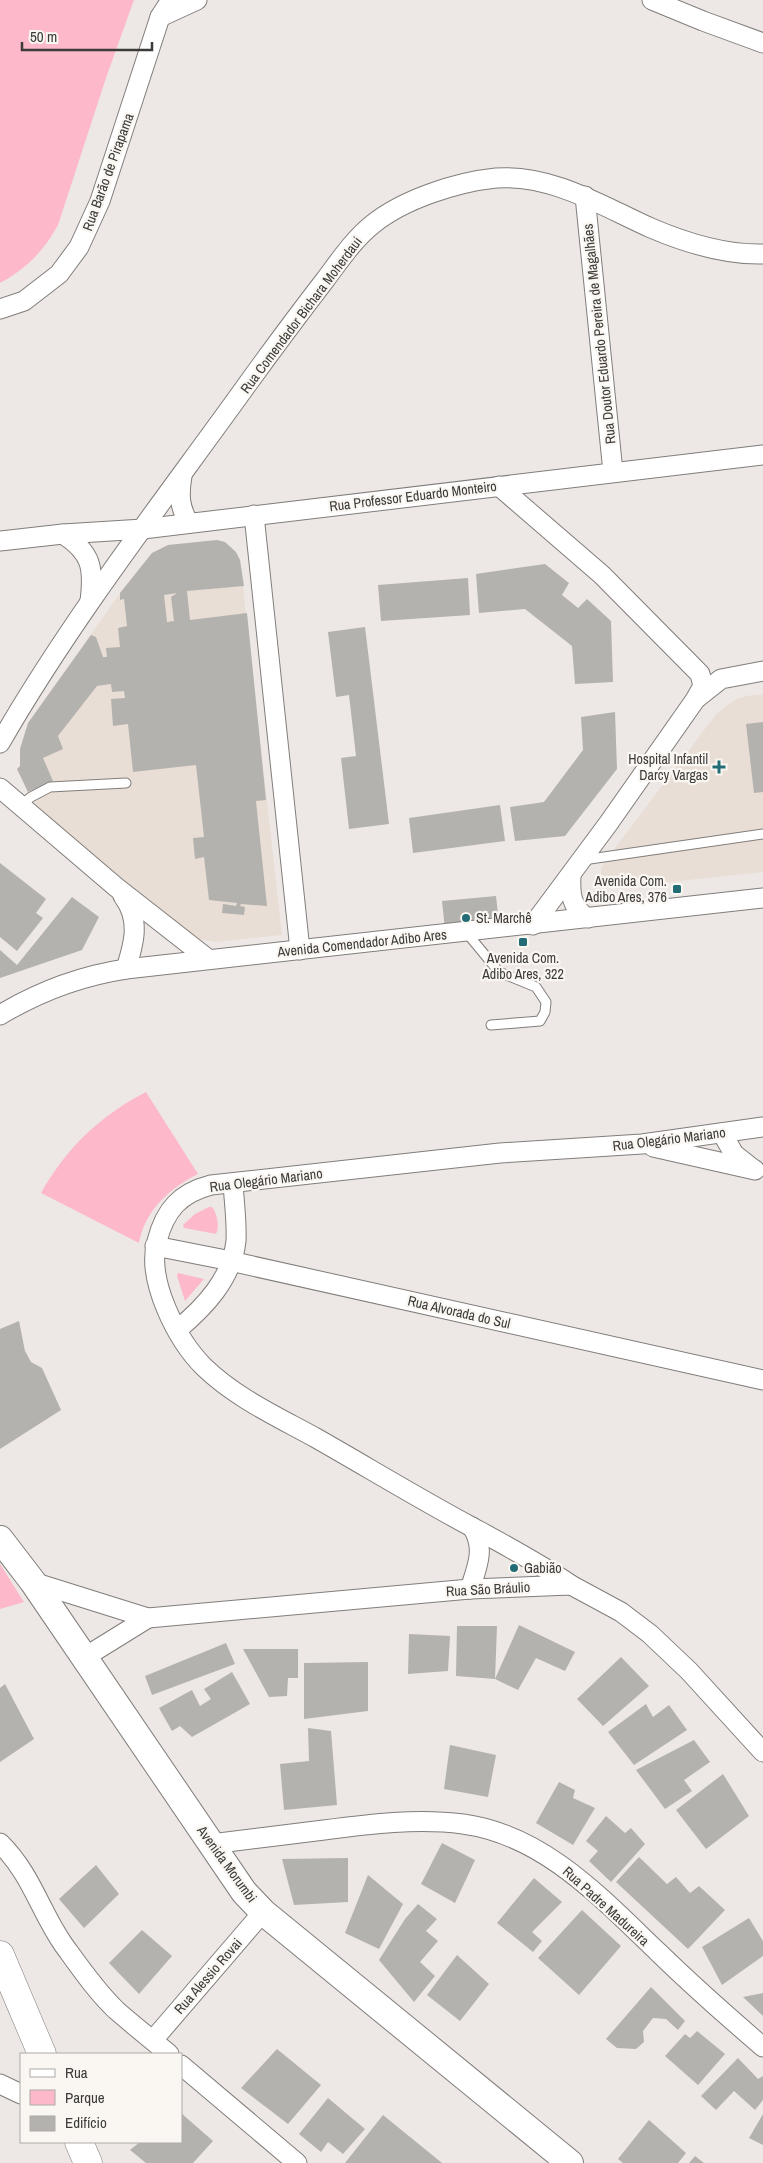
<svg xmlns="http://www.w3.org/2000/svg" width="763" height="2163" font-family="'Archivo Narrow',sans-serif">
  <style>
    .built { fill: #e9ded5 }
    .green { fill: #fdb9ca }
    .building { fill: #b4b2ae; fill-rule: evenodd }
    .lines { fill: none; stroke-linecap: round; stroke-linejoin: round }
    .service-casing { stroke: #817d7a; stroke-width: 11 }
    .minor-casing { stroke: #817d7a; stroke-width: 21 }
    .secondary-casing { stroke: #817d7a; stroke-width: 28 }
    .primary-casing { stroke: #817d7a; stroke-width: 29 }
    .service { stroke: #fff; stroke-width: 9 }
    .minor { stroke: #fff; stroke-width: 19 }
    .secondary { stroke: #fff; stroke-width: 26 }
    .primary { stroke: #fff; stroke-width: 28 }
    .poi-dot { fill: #226d75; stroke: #faf6f2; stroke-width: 2 }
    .labels { text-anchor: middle; stroke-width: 4.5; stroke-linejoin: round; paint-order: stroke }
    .street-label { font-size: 14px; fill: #3c3b39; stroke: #faf6f2 }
    .poi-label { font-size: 14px; fill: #3c3b39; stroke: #faf6f2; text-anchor: end }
  </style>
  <rect width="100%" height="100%" fill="#ede8e5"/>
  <!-- built -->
  <g class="built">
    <path d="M217,540L230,546L240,560L282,935L216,942L198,939L189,935L38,808L28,792L17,769L20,766V749L28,723L120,593L152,553L168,545Z"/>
    <path d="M763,694V872L624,887L604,883L601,876V868L609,856L717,713L735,700L745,696Z"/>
  </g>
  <!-- green -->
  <g class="green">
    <path d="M0,0H134L107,75L58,225C44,251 26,269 0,283Z"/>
    <path d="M146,1092L198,1174C170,1188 145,1210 139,1243L41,1193C67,1147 100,1116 146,1092Z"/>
    <path d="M209,1207H212C217,1213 220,1227 216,1234L184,1228L183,1225L195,1214Z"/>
    <path d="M178,1273L204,1279L185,1301L177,1276Z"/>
    <path d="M0,1564L24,1602L0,1609Z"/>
  </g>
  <!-- building -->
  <g class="building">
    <path d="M217,540L225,542L236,552L240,560L244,586L187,591L190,620L247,613L266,800L256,801L267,906L241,904L240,906L245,907L244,915L222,913L223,904L236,906L237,903L209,900L204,857L195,859L193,838L204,837L196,765L133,772L128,724L113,726L111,699L125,698L124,691L112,692L111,684L97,686L58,736L63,749L43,758L53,781L28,792L17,769L20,766V749L28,723L91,635L96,637L103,657H107L106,648L120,647L118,628L127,626L124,599L120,600V593L152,553L168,545ZM177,593L171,597L174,621L167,622L164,595Z"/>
    <path d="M545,564L569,583L562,595L578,608L587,599L611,621L613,682L575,684L572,646L525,609L479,613L476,574Z"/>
    <path d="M468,578L470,615L381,621L378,585Z"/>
    <path d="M365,627L389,824L349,829L341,758L356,756L349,695L336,697L328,632Z"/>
    <path d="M615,712L617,769L565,836L515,841L510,807L544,802L583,750L581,717Z"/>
    <path d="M763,722V792L754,793L746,724Z"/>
    <path d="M500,805L505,841L413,853L409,818Z"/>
    <path d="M0,863L46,899L36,913L43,918L17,951L0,937Z"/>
    <path d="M496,896L499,924L445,929L442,901Z"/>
    <path d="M72,897L99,917L82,950L0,978V950L17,965Z"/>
    <path d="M19,1321L25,1351L31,1362L42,1368L61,1410L0,1449V1329Z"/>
    <path d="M519,1625L575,1652L565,1671L536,1658L518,1690L495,1679Z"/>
    <path d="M457,1626H497L495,1679L456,1676Z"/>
    <path d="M409,1634L450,1636L448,1671L408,1674Z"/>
    <path d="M226,1643L235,1664L152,1695L145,1676Z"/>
    <path d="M243,1649H298V1678H288L287,1696L269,1697Z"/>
    <path d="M621,1657L649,1686L603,1726L577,1699Z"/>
    <path d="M368,1662V1711L304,1719V1663Z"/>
    <path d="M232,1672L250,1704L192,1737L180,1726L172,1731L159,1708L192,1690L200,1706L211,1699L204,1689Z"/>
    <path d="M5,1684L34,1739L0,1762V1688Z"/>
    <path d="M646,1704L653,1717L669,1705L687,1730L634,1765L608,1732Z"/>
    <path d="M308,1728L331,1731L337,1805L284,1810L280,1764L309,1761Z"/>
    <path d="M694,1740L710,1762L684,1780L692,1791L665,1809L636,1770Z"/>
    <path d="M450,1745L496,1755L488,1797L444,1789Z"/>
    <path d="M723,1774L749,1816L706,1849L676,1810Z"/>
    <path d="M559,1782L575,1790L573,1798L595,1808L573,1845L536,1823Z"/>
    <path d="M606,1816L625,1833L631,1828L645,1844L611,1882L589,1861L598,1851L586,1841Z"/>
    <path d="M442,1843L475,1860L455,1903L421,1884Z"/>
    <path d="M639,1857L667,1884L676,1877L690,1893L699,1886L725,1910L688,1949L616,1882Z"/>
    <path d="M348,1858V1902L294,1905L282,1859Z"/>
    <path d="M96,1865L119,1894L84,1928L59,1899Z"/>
    <path d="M368,1875L403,1904L379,1949L345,1933Z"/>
    <path d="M534,1878L562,1902L532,1932L542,1941L533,1952L497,1923Z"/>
    <path d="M418,1904L437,1919L426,1931L438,1941L420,1962L435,1976L414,2002L379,1960L405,1919Z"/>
    <path d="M582,1910L621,1946L579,1995L538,1958Z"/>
    <path d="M749,1918L763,1941V1956L722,1985L702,1947Z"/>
    <path d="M142,1930L172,1956L139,1994L109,1963Z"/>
    <path d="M457,1955L489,1984L460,2021L427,1995Z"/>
    <path d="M651,1987L685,2021L678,2030L666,2019L653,2018L643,2031L644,2042L636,2049L617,2048L606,2039Z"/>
    <path d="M763,1993V2016L743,1997Z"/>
    <path d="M697,2031L725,2054L698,2085L665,2056L685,2034L690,2038Z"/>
    <path d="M277,2049L321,2085L288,2124L241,2088Z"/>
    <path d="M738,2058L758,2079L763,2076V2100L755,2110L734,2091L716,2110L701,2096Z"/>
    <path d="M328,2098L365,2129L343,2154L328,2142L321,2152L299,2134Z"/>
    <path d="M181,2113L213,2141L193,2163H146L130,2150L140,2142H181Z"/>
    <path d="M763,2114V2145L749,2138Z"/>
    <path d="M383,2115L442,2163H345Z"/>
    <path d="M649,2120L686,2153L678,2163H623L618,2159Z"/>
    <path d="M695,2156L704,2163H689Z"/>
  </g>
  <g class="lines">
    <defs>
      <g id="service">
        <path d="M20,806L31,797L50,787L126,783"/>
        <path d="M583,860L763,834"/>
        <path d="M466,932L499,972L536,987L546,1002L545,1012L540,1021L491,1025"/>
      </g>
      <g id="minor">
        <path d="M652,0L703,21L763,43"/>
        <path d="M160,17L197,0"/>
        <path d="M585,196L613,472"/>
        <path d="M0,309L24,301L59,274L79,247L100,201L160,17L171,0"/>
        <path d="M182,476C179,494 179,507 189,523"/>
        <path d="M499,486L602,575L700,674L703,686L695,700L608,824L533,925"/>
        <path d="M254,515L300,950"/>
        <path d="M63,534C92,553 94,568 90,601"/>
        <path d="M0,541L63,534L143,529L763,455"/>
        <path d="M697,698L721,679L763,671"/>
        <path d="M0,743C72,618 162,503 246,386C272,350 298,315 325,280C340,260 354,239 373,224C404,199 457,182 496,178C552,174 602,206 651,228C686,243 724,255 763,254"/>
        <path d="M0,788L116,887L208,959"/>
        <path d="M571,875C570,894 571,908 588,918"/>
        <path d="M123,896C141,920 134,943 126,969"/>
        <path d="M0,1015C40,991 80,976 126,969L763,898"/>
        <path d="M722,1133L734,1154L753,1169"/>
        <path d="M653,1147L755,1170"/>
        <path d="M155,1246L221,1259L763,1380"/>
        <path d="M177,1330C205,1307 232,1278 236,1241C237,1222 234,1201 233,1183"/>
        <path d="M33,1582L148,1618L470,1589L571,1585L621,1612L650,1634L689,1671L763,1752"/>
        <path d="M571,1585C539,1563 505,1545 470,1526C418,1498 367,1467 316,1438C278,1417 236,1398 204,1367C177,1340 146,1280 157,1241C165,1210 180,1193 211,1185L500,1153L642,1144L763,1127"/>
        <path d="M470,1589C477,1567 486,1548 472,1527"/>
        <path d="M85,1657L148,1618"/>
        <path d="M0,1843C32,1875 39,1909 63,1944C79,1966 96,1991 116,2010C133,2025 151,2039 169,2054"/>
        <path d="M211,1844C249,1839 286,1835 324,1830C370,1824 417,1818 463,1824C545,1835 603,1900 659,1953C693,1986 728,2017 763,2047"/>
        <path d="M153,2040L263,1912"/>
        <path d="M181,2065L297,2163"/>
        <path d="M0,2084L21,2094"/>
      </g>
      <path id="secondary" d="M0,1539L33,1582L244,1892L263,1912L570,2163"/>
      <g id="primary">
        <path d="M0,1955L42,2054"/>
        <path d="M79,2142L88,2163"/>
      </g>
    </defs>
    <!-- service casing -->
    <use href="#service" class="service-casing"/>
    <!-- minor casing -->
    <use href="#minor" class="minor-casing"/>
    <!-- secondary casing -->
    <use href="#secondary" class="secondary-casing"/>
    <!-- primary casing -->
    <use href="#primary" class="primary-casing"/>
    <!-- service -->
    <use href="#service" class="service"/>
    <!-- minor -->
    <use href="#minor" class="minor"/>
    <!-- secondary -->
    <use href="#secondary" class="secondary"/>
    <!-- primary -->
    <use href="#primary" class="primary"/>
  </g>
  <!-- markers -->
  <g class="poi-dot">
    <path d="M716.5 759.5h5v5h5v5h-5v5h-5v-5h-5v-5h5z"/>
    <rect x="672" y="884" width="10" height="10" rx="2.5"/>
    <circle cx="466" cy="918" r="5"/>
    <rect x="518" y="937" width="10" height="10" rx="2.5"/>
    <circle cx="514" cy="1568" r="5"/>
  </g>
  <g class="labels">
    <!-- street labels -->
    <g class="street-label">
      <text transform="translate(108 172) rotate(-70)" y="5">Rua Barão de Pirapama</text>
      <text transform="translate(301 315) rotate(-53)" y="5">Rua Comendador Bichara Moherdaui</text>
      <text transform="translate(599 334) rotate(-96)" y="5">Rua Doutor Eduardo Pereira de Magalhães</text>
      <text transform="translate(413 496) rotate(-7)" y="5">Rua Professor Eduardo Monteiro</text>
      <text transform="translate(362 943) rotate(-6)" y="5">Avenida Comendador Adibo Ares</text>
      <text transform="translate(669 1139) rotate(-7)" y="5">Rua Olegário Mariano</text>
      <text transform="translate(266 1180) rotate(-7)" y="5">Rua Olegário Mariano</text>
      <text transform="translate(459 1312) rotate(13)" y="5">Rua Alvorada do Sul</text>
      <text transform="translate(488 1589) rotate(-3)" y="5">Rua São Bráulio</text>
      <text transform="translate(227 1864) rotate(54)" y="5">Avenida Morumbi</text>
      <text transform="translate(606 1906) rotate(42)" y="5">Rua Padre Madureira</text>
      <text transform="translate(208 1976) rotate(-49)" y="5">Rua Alessio Rovai</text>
    </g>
    <!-- poi labels -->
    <g class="poi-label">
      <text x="708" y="764">Hospital Infantil<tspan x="708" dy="16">Darcy Vargas</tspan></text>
      <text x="667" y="886">Avenida Com.<tspan x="667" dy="16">Adibo Ares, 376</tspan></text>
      <text x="476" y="923" text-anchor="start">St. Marchê</text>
      <text x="523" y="963" text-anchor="middle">Avenida Com.<tspan x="523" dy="16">Adibo Ares, 322</tspan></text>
      <text x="524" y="1573" text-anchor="start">Gabião</text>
    </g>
  </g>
  <!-- legend -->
  <rect x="20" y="2053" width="162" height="90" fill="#faf6f2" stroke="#aeaba8"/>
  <rect x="30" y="2069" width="25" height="8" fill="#ffffff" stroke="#aeaba8"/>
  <text x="65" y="2078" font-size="15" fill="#3c3b39">Rua</text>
  <rect x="30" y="2090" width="25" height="15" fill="#fdb9ca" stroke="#aeaba8"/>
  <text x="65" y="2103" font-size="15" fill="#3c3b39">Parque</text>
  <rect x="30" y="2116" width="25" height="15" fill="#b4b2ae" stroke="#aeaba8"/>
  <text x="65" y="2128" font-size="15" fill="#3c3b39">Edifício</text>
  <!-- scale -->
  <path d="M22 42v8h130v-8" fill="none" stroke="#3c3b39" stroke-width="2.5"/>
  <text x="30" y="42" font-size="15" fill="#3c3b39" stroke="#faf6f2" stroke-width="4" paint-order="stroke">50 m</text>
</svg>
